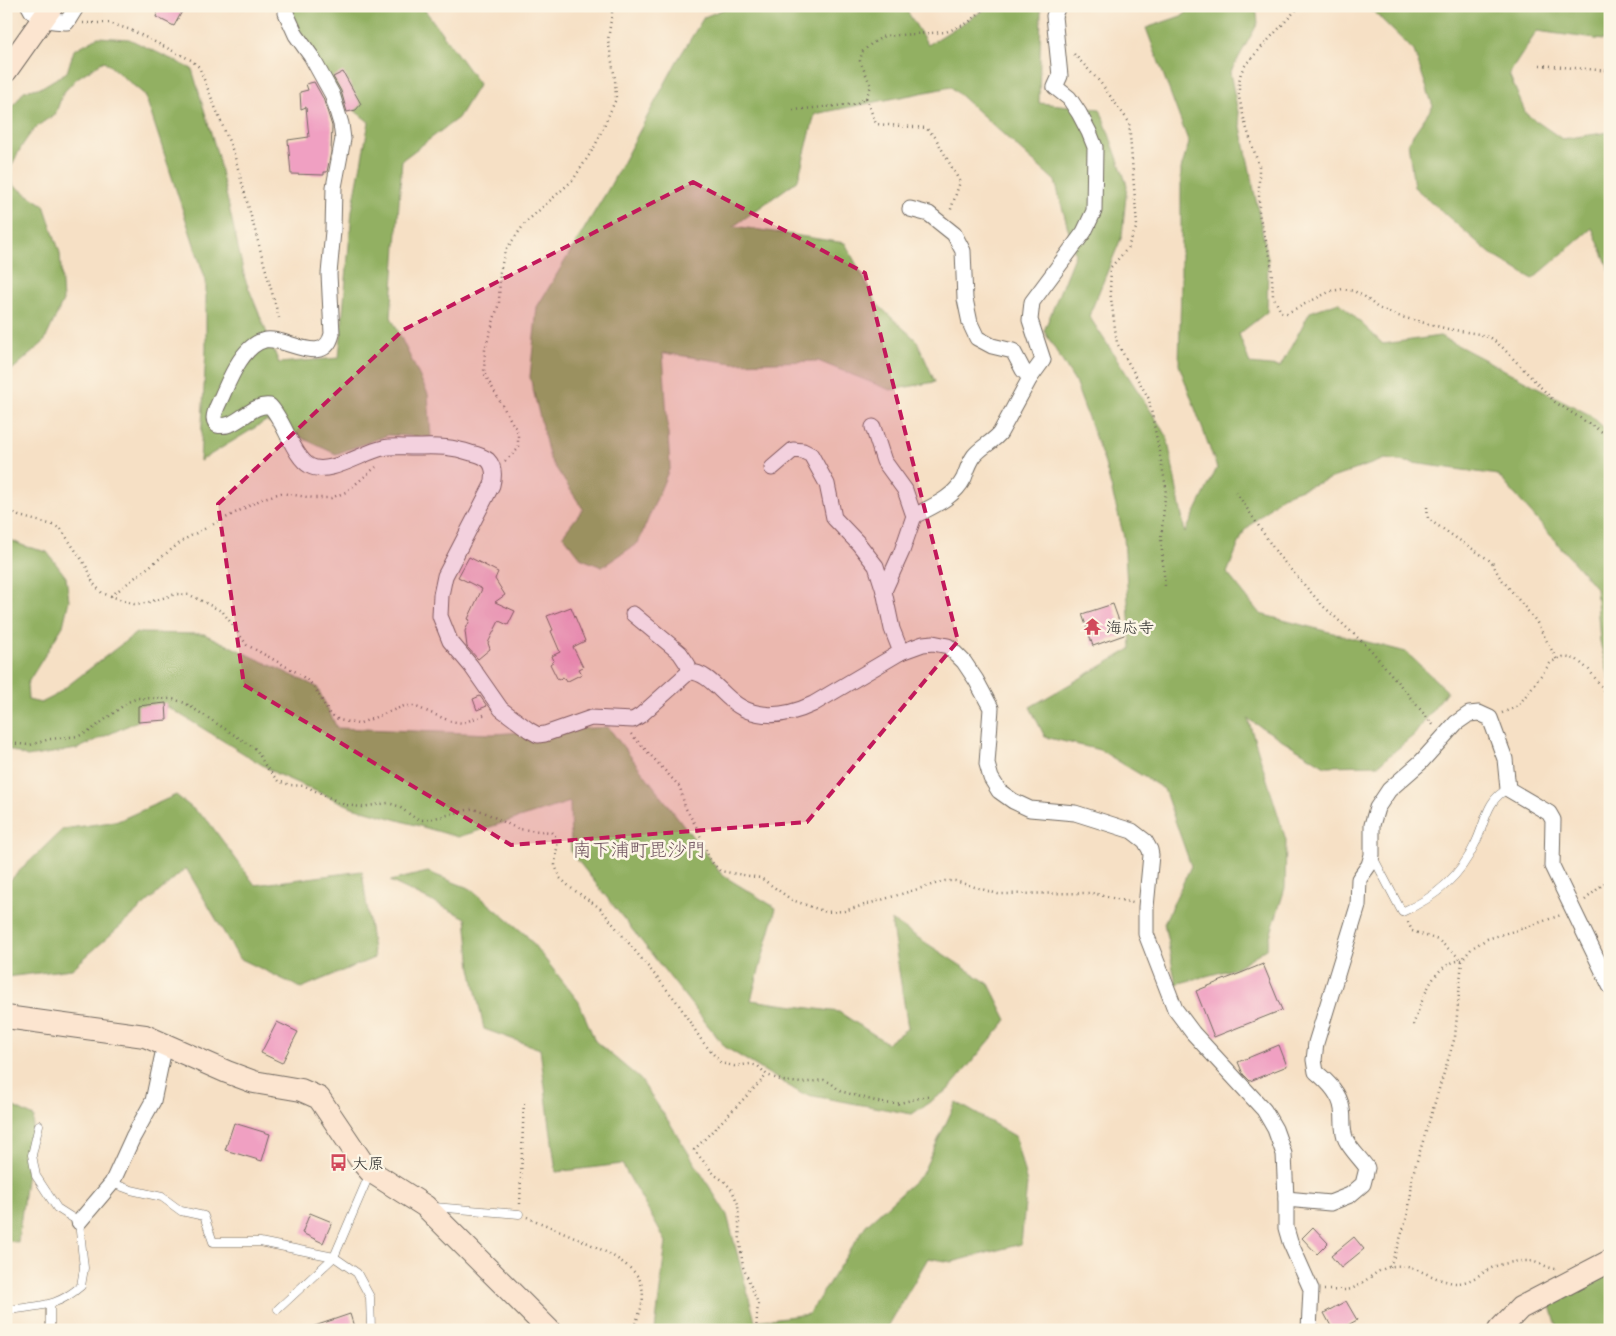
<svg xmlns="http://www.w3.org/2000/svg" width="1616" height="1336" font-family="'Balsamiq Sans','Klee One',sans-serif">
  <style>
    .forest { fill: #92b062; stroke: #5e6e46 }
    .building { fill: #f0a0c2 }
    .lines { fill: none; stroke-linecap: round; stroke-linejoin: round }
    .lane-casing { stroke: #726a61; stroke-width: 9 }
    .street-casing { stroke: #726a61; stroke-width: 17 }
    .secondary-casing { stroke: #726a61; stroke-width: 24 }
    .path { stroke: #726a61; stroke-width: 2.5; stroke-dasharray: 1 4; stroke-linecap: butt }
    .lane { stroke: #fff; stroke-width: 8 }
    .street { stroke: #fff; stroke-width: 15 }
    .secondary { stroke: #fce5d0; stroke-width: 22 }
    .marked { fill: #c2185b; fill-opacity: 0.2; stroke: #c2185b; stroke-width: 4; stroke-dasharray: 10 6; stroke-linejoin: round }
    .labels { text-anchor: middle; stroke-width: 5; stroke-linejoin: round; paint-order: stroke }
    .poi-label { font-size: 16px; fill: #2b2b2b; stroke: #fcf5e5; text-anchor: start }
    .quarter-label { font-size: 19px; fill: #705460; stroke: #fcf5e5 }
  </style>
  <rect width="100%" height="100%" fill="#fcf5e5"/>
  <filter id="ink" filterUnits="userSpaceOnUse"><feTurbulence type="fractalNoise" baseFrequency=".02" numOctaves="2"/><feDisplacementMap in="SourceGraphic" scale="10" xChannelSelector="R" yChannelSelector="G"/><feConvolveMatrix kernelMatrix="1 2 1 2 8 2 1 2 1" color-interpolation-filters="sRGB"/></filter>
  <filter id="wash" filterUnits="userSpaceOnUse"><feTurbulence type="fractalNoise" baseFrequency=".0096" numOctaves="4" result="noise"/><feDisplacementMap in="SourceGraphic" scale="20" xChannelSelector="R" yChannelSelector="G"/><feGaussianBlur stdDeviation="1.12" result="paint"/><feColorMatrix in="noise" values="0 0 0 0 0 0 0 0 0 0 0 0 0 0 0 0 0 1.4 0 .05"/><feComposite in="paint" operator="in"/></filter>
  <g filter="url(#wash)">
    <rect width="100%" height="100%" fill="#f6e0c5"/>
    <!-- forest -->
    <g class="forest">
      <path d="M288,6H422L479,84L458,118L402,160L391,317L428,394L431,437L388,435L336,454L266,421L200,461L206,350V281L145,95L104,61L77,78L63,93L55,115C30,127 22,145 10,169L13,185L44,205L60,253L63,301L44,342L6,375V116L24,91L42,87L67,72L74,50L98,37L129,39L192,69L217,153L245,279L279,363L339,358L352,211L369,122L326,88Z"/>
      <path d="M732,6H904L928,45L990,6H1026L1041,10L1039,103L1100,109L1127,185L1122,236L1089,316L1167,436L1185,533L1217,468L1179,365L1181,285V169L1189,143L1146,28L1184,15L1192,6H1256L1258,23L1230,73L1268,259L1267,312L1239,334L1250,364L1280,367L1310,312L1339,302L1383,344L1440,336L1590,415L1610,433V681L1600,642L1596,588L1498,475L1385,459L1282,496L1244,531L1227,573L1260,614L1406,652L1447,691L1414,735L1378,765L1325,766L1248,719L1286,840L1285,888L1266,949L1233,969L1176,984L1164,923L1191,866L1164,789L1100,750L1045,737L1030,707L1131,649L1124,537L1105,464L1075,382L1044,331L1075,254L1055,181L951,87L815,114L798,180L734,226L845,243L878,305L917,341L935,382L890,390L818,361L733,363L663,353L670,467L638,543L602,567L582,559L563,535L583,509L550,459L530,377L537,307L609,188L677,61L704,17Z"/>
      <path d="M1368,6H1610V41L1537,31L1509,74L1526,114L1562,139L1610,132V271L1592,228L1533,279L1491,254L1414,187L1408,142L1433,106L1414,51Z"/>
      <path d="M6,538L24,546L47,552L66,577L69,600L63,626L27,684L28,700L41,703L53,697L136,633L204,634L317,687L337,728L492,734L608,727L722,875L776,908L751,1000L839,1012L887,1043L908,1028L891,920L989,984L1007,1020L949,1089L912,1114L802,1094L725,1047L571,852L570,802L458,837L352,807L277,774L168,707L77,749L27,757L6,748V649L8,644Z"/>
      <path d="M176,795L208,821L255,885L362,871L374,958L301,988L239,958L186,868L72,969L6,977V884L63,829L118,821Z"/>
      <path d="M428,872L471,889L526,935L579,1002L595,1041L640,1079L671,1125L727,1215L755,1321L809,1314L866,1225L922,1174L956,1102L1015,1136L1027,1184L1021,1244L952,1262L928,1258L886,1330H655L666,1242L622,1164L556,1172L540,1049L484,1029L471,968L466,918L390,881Z"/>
      <path d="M6,1103L34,1117L18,1242L6,1241Z"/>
      <path d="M1610,1259V1330H1567L1557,1326L1547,1293Z"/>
    </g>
    <g id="blocks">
      <!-- building -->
      <g class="building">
        <path d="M159,6H185L174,26L156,17Z"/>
        <path d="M343,72L361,104L356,110L347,112L341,91L333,77Z"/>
        <path d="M314,82L323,98L332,126L331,152L327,172H324V175L291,174L288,140L309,137L306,107L301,109L300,92L308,90L306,84Z"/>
        <path d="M469,557L498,572L495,579L505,595L495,602L515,611L508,625L499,621L488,643L490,649L478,659L467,647L465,631L470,620L468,619L482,589L458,577Z"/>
        <path d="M1113,604L1124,635L1093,646L1082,614Z"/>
        <path d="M571,607L585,641L573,647L583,667L579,669L582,674L566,682L563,677L558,680L550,664L554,661L552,656L560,652L551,631L553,630L547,616Z"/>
        <path d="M480,696L487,706L477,710L473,699Z"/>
        <path d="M166,703L167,720L138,722V706Z"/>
        <path d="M1263,964L1282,1010L1214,1037L1196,991Z"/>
        <path d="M277,1022L298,1032L282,1063L261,1053Z"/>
        <path d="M1279,1045L1287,1066L1250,1081L1243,1074L1238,1062Z"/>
        <path d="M234,1123L270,1134L262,1161L225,1150Z"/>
        <path d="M310,1213L332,1222L323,1243L302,1233Z"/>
        <path d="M1313,1227L1328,1243L1317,1254L1302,1238Z"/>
        <path d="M1354,1237L1364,1249L1341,1268L1331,1256Z"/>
        <path d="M1346,1301L1357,1320L1339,1330H1333L1324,1313Z"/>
        <path d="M350,1314L355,1330H309V1328Z"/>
      </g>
    </g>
  </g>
  <g filter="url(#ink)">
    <use href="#blocks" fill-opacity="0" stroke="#726a61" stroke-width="1"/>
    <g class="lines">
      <defs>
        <g id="lane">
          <path d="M1373,857L1402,912C1435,898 1460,877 1475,844C1485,825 1486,799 1508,789"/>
          <path d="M112,1183L131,1190L162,1197L181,1211L204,1216L213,1242H260L334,1257L357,1273L370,1297L371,1330"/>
          <path d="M434,1207L519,1214"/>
          <path d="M278,1309L334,1257L370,1173"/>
          <path d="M6,1311C39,1304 53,1310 81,1286L84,1268L79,1222L57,1208L36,1176L32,1155L39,1125"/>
          <path d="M50,1330V1305"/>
        </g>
        <g id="street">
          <path d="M29,6C36,22 52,21 67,22L77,6"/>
          <path d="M286,6V13L296,35L311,56L332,94L341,124L343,139L334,187L333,231L329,274L332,334C324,368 285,336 265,340C243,345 230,378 222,396C219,403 214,411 214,418C214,421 215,422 217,425C237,430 250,403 270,406C284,420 294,458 310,466C329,476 363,452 383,448C392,446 401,447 410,447C434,447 447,445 471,453C476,454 483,456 488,460C495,467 494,477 492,485L445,576L441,595L440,616L450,641L471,666L501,709L529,730L538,735L545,734L591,718L633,720L641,715L689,672C705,671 719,690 730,699C753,721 786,717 813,704L901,652L923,644L933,643L948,646L964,662L976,680L991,708L987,764L991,778L999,791L1013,801L1030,809L1075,813L1132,831L1145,841L1150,850L1151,855L1146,907V934L1175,1009L1193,1033L1264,1110L1275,1129L1284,1154L1286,1199V1228L1290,1242L1311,1289L1309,1330"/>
          <path d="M1030,378L1043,360L1030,320L1032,302L1084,232L1094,211L1095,147L1089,132L1079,113L1069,98L1055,87L1060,76L1054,16L1058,6"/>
          <path d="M873,427L884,461L905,490L914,516"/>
          <path d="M772,468L793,450L803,451L811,455L827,484L834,518L858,543L876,566L884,591"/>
          <path d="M633,614L680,653L688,665L689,672"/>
          <path d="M901,652L892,629L884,591L902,551L914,516C933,506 954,498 964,478C967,470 969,463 974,456C981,447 993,442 1000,433L1030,378L1023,370L1013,351L992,346L977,338L970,323L965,299L963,251L954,234L929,214L910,209"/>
          <path d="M1286,1199L1330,1203L1350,1195L1363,1184L1367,1168C1361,1159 1351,1150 1346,1140C1341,1129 1344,1120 1342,1109C1340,1093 1327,1081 1316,1072L1314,1060L1316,1043L1358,906L1359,879L1369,865L1372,855V825L1377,808L1389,790L1421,762L1456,723L1469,714L1479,713L1490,718L1505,759L1508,789L1549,813L1553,820L1552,866L1610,986"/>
          <path d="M79,1222L112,1183L133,1137L153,1101L165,1044"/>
        </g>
        <g id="secondary">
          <path d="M6,71L52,6"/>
          <path d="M6,1017L145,1036L227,1072L254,1082L301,1090L319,1098L362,1162L370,1171L425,1206L549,1330"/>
          <path d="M1499,1330L1520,1308L1610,1261"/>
        </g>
      </defs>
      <!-- lane casing -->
      <use href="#lane" class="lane-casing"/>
      <!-- street casing -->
      <use href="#street" class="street-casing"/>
      <!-- secondary casing -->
      <use href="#secondary" class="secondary-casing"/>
      <!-- path -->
      <g class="path">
        <path d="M1295,6L1297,9L1246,64L1241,72L1239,82V97L1245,123L1259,166V214L1271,260L1273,296L1281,312L1287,313L1331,291L1343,289L1354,291L1365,297L1378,308L1398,316L1448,329L1479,334L1491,338L1503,348L1555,402L1610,437"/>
        <path d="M83,23H109L131,30L191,60L199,67L234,154L279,318"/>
        <path d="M1074,54L1100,82L1129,122L1137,226L1127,249L1111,267L1110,291L1117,343L1149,399L1166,487L1161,539L1165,586"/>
        <path d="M1540,65L1610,71"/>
        <path d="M866,98L876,124L926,128L935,137L960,182L950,212"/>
        <path d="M793,110L856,104L866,98L871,86L860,61L862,52L871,44L884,36L946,32L968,23L987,6"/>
        <path d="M505,461L518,449V433L484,373L485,349L499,303L500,272L505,251L526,222L573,180L595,146L616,99L615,79L608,40L613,6"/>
        <path d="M1236,492L1278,555L1322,605L1371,650L1434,726"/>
        <path d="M6,507L19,516L53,525L61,529L88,569L93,583L102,593L134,604L146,603L176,594L190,595L223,612L247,645L298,673L313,685L329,713L339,720L358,724L404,706H414L450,721L463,723L486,714"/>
        <path d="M1427,507L1428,519L1492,562L1499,576L1536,621L1557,660"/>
        <path d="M111,596L185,539L264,498L281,493L314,498H331L346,492L376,467"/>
        <path d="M1502,713L1518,706L1551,662L1563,657L1576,659L1589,670L1601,686L1608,701V713L1610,717"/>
        <path d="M631,734L680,787L685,807L697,828L710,860L720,871L761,878L792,900L826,912L844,911L945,881H955L998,894L1092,893L1133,903"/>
        <path d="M6,743L30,745L50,739L79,736L90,731L128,702L138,698L173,699L185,703L256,749L266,767L278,781L290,785L305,786L345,805L362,807L388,803L398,806L415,818L423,820L444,816L471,809L482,811L518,829L551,832L558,839L555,865L560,878L571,888L600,908L677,1002L702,1041L721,1063L734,1066L750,1064L758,1066L767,1075L783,1081L801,1083L824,1080L831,1083L840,1091L882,1103L896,1104L931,1095"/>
        <path d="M1585,900L1610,878"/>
        <path d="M1408,922L1412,931L1438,940L1462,960"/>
        <path d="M1413,1025C1423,1000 1431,964 1462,960"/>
        <path d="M520,1204L524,1099"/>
        <path d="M527,1217C553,1229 633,1256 641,1283C646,1300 640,1314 632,1330"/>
        <path d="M1390,1267C1402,1233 1411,1213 1412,1177L1455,1037L1462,960L1472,948L1487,939L1524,928L1561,915"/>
        <path d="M1324,1290C1333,1290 1342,1291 1351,1289C1366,1283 1378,1267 1395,1266C1417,1264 1436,1283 1458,1283C1473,1282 1483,1271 1496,1266C1506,1263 1524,1259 1534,1262C1542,1264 1548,1268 1556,1269"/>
        <path d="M756,1330L758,1303L743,1267L740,1244L738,1204L732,1190L724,1181L715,1175L694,1150L767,1075"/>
      </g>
      <!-- lane -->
      <use href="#lane" class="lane"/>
      <!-- street -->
      <use href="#street" class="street"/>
      <!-- secondary -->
      <use href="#secondary" class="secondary"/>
    </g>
  </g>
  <!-- marked area -->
  <path class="marked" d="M693,182L865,273L958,641L807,822L511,845L244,685L218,504L403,330Z"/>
  <!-- icons -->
  <defs>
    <symbol id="temple-bare" viewBox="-9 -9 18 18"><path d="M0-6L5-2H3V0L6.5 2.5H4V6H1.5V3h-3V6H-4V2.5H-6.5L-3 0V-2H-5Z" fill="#d1495b" stroke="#fcf5e5" stroke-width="2.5" paint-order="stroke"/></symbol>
    <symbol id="bus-bare" viewBox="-9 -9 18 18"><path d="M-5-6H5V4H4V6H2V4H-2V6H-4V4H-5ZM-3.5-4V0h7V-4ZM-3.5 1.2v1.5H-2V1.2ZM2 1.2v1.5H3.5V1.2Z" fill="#d1495b" stroke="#fcf5e5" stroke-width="2.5" paint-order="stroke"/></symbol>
  </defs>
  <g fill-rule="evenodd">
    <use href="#temple-bare" x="1080" y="614" width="25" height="25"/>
    <use href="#bus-bare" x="326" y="1150" width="25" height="25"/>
  </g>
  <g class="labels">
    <!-- poi labels -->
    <g class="poi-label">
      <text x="1106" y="633">海応寺</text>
      <text x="352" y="1169">大原</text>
    </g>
    <!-- quarter labels -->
    <g class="quarter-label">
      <text x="639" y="856">南下浦町毘沙門</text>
    </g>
  </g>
  <!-- margin -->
  <rect width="1616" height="1336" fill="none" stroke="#fcf5e5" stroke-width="25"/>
</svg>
